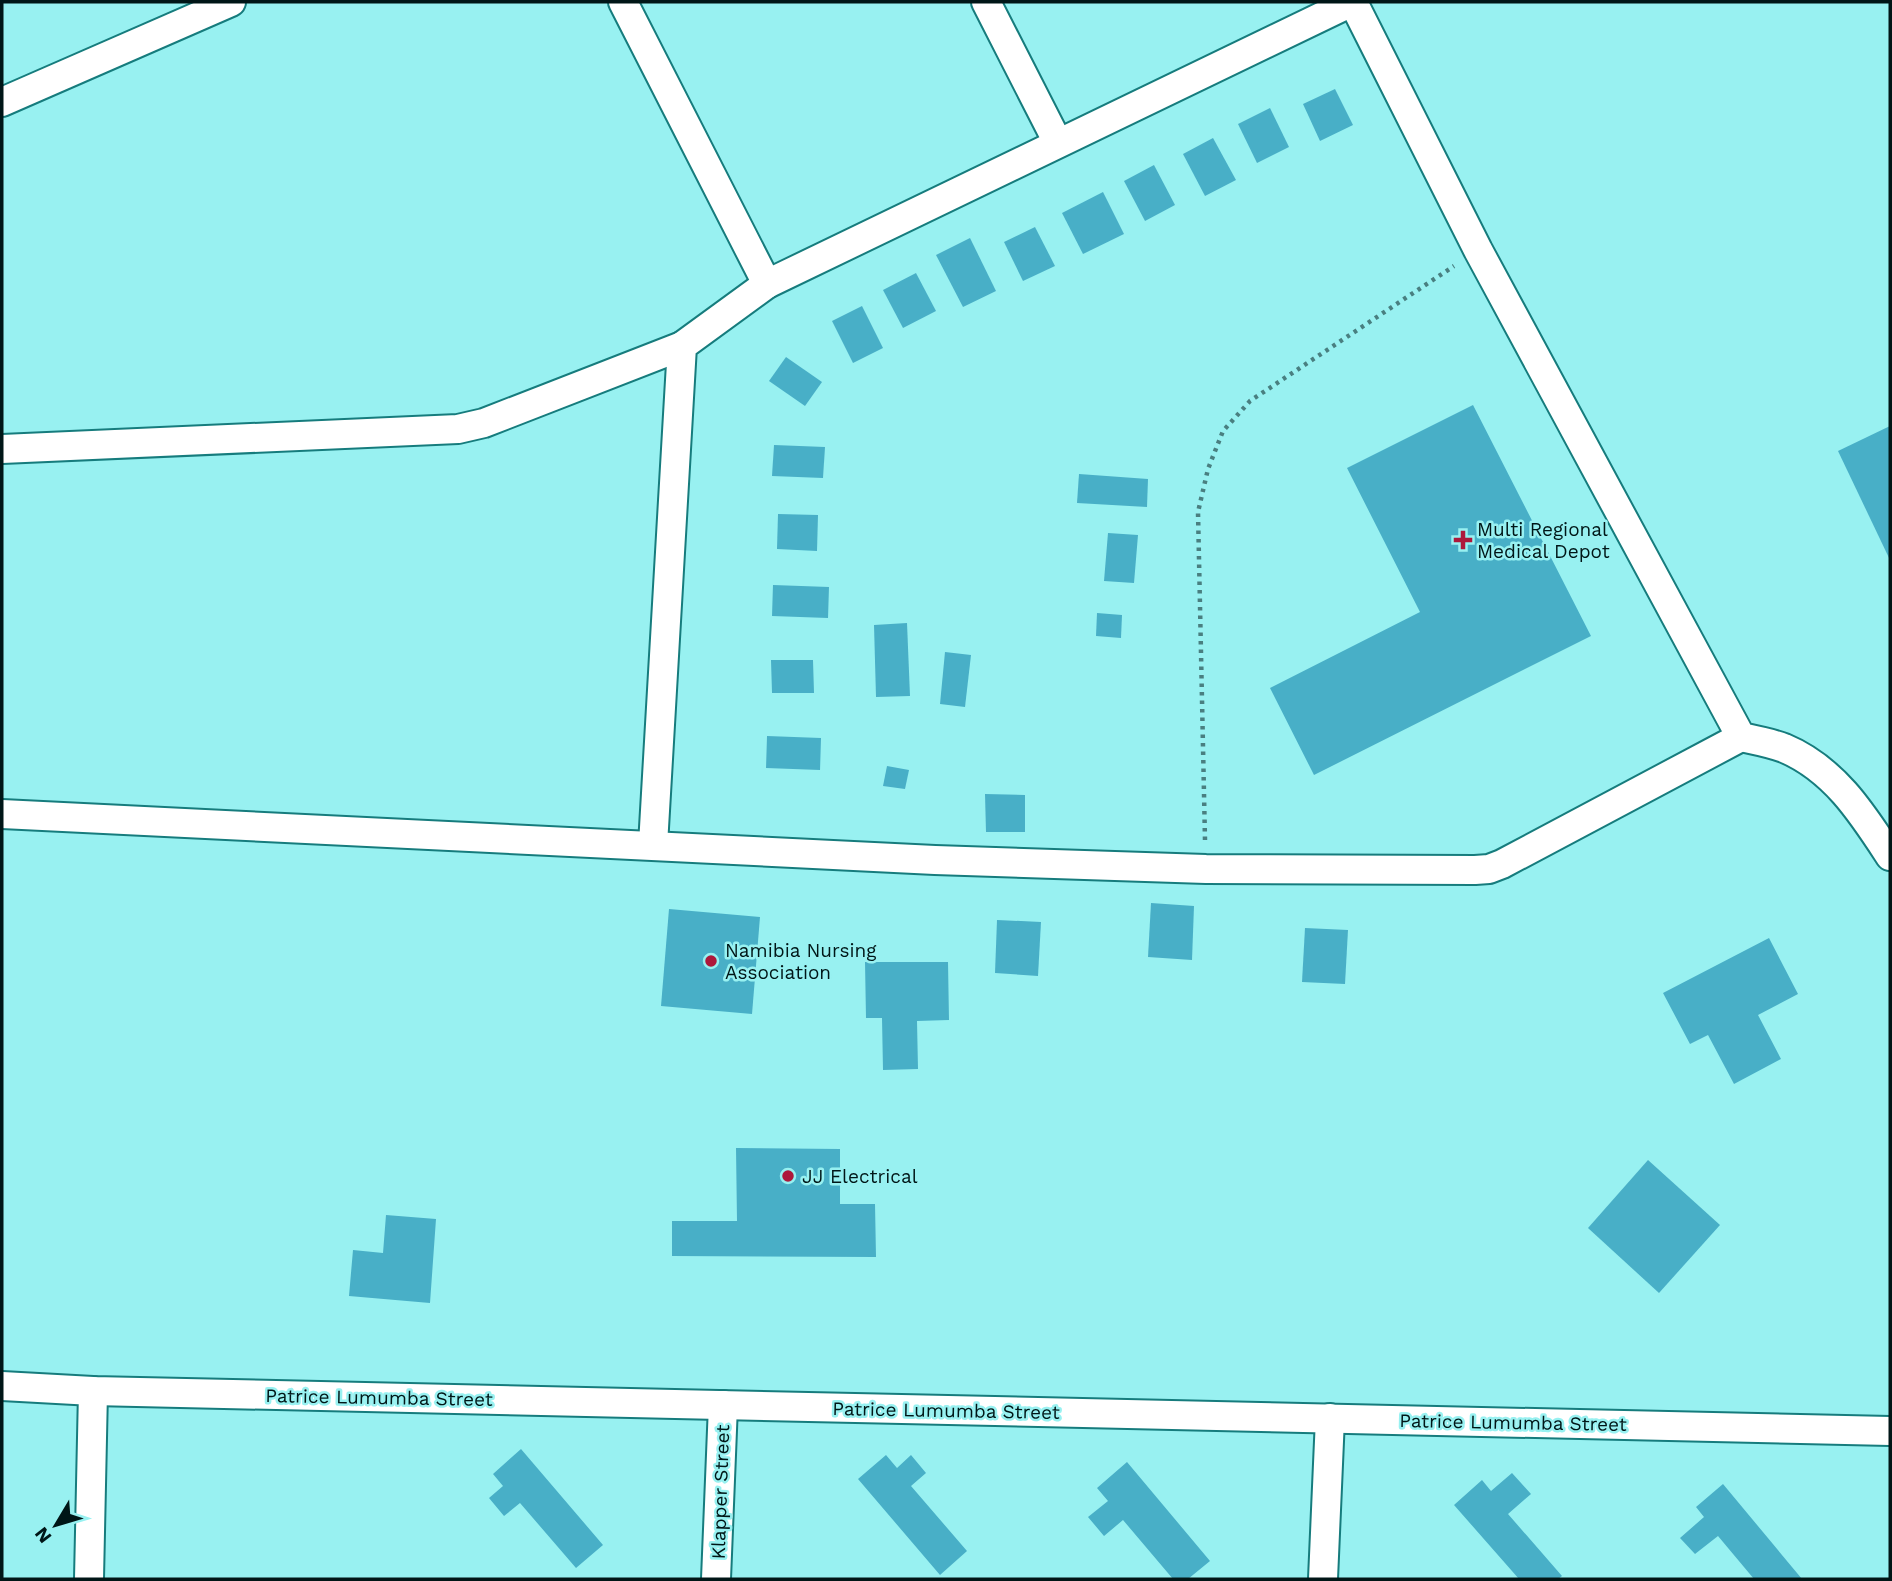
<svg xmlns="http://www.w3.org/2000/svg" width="1892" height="1581" font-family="'Work Sans',sans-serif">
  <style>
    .building { fill: #48afc7 }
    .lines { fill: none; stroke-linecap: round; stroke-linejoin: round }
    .street-casing { stroke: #167c7d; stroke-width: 32 }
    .path { stroke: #497f80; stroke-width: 4.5; stroke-dasharray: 3.5 5; stroke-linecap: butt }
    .street { stroke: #fff; stroke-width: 28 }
    .poi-dot { fill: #ad183b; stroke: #98f1f1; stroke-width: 2.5 }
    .labels { text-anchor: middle; stroke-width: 5; stroke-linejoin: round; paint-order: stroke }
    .poi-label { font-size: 19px; fill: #001617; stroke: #98f1f1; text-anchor: start }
    .street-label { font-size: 19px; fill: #001617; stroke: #98f1f1 }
  </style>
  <rect width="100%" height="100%" fill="#98f1f1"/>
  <!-- building -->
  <g class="building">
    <path d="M1335,89L1353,125L1320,141L1303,104Z"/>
    <path d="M1270,108L1289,147L1257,163L1238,124Z"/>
    <path d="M1213,138L1236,180L1205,196L1183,154Z"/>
    <path d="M1154,165L1175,205L1145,221L1124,181Z"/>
    <path d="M1103,192L1124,234L1083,254L1062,213Z"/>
    <path d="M1035,227L1055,266L1023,281L1004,242Z"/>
    <path d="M970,238L996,291L963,307L936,255Z"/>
    <path d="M916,273L936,311L903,328L883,290Z"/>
    <path d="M862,306L883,348L853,363L832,321Z"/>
    <path d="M786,357L822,382L805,406L769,381Z"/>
    <path d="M1473,405L1591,636L1314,775L1270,688L1420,612L1347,468Z"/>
    <path d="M1890,426V560L1838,451Z"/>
    <path d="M774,445L825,447L823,478L772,476Z"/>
    <path d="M1079,474L1148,479L1147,507L1077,503Z"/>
    <path d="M778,514L818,515L817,551L777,549Z"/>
    <path d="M1108,533L1138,535L1134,583L1104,581Z"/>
    <path d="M773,585L829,587L828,618L772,616Z"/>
    <path d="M1097,613L1122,615L1121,638L1096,636Z"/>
    <path d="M907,623L910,696L876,697L874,625Z"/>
    <path d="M945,652L971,655L965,707L940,704Z"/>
    <path d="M771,660H813L814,693H772Z"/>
    <path d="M767,736L821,738L820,770L766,768Z"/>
    <path d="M887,766L909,770L905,789L883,786Z"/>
    <path d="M985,794L1025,795V832H986Z"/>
    <path d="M1151,903L1194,906L1192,960L1148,957Z"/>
    <path d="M669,909L760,917L752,1014L661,1006Z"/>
    <path d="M997,920L1041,922L1038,976L995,973Z"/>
    <path d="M1305,928L1348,930L1345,984L1302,982Z"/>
    <path d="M1769,938L1798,994L1758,1015L1781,1059L1734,1084L1708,1035L1690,1044L1663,993Z"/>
    <path d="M865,962H948L949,1020L917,1021L918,1069L883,1070L882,1018H866Z"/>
    <path d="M736,1148L840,1149V1204H875L876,1257L672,1256V1221H737Z"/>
    <path d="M1648,1160L1720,1225L1659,1293L1588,1228Z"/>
    <path d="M386,1215L436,1219L430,1303L349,1296L353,1250L383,1253Z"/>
    <path d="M521,1449L603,1545L576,1568L520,1503L504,1516L489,1498L503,1486L493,1474Z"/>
    <path d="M886,1455L897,1468L911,1455L926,1473L911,1486L967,1551L940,1575L858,1479Z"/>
    <path d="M1127,1462L1210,1561L1188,1579H1173L1123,1520L1104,1536L1088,1517L1108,1501L1097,1488Z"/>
    <path d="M1512,1473L1531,1494L1508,1514L1562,1576L1558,1579H1519L1454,1505L1482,1480L1491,1491Z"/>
    <path d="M1723,1484L1802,1579H1754L1718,1536L1695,1554L1680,1538L1704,1517L1696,1507Z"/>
  </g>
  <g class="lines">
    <defs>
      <g id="street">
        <path d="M623,2L767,284"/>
        <path d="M986,2L1058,143"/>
        <path d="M1353,2L1478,250L1741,737C1755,740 1771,743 1784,748C1834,769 1862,813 1890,856"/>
        <path d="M2,102L231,2"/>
        <path d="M2,449L458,429L484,423L682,346"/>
        <path d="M2,814L935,860L1206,869L1475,870L1489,869L1502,864L1741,737"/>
        <path d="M653,845L682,346L767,284L1352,2"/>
        <path d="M2,1386L93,1391L1890,1431"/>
        <path d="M89,1579L93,1391"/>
        <path d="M716,1579L723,1405"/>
        <path d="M1323,1579L1330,1418"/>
      </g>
    </defs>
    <!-- street casing -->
    <use href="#street" class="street-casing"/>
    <!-- path -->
    <path class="path" d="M1205,840L1198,512L1208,469L1223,431L1250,401L1454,266"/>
    <!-- street -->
    <use href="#street" class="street"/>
  </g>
  <!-- markers -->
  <g class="poi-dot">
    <path d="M1459.5 529.5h7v7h7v7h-7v7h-7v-7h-7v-7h7z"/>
    <circle cx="711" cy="961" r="7"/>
    <circle cx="788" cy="1176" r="7"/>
  </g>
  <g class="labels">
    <!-- poi labels -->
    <g class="poi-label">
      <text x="1477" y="536">Multi Regional<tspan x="1477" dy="22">Medical Depot</tspan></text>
      <text x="725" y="957">Namibia Nursing<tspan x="725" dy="22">Association</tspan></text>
      <text x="802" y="1183">JJ Electrical</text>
    </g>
    <!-- street labels -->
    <g class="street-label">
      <text transform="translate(379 1397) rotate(1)" y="7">Patrice Lumumba Street</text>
      <text transform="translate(946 1410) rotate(1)" y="7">Patrice Lumumba Street</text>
      <text transform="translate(1513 1422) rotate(1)" y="7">Patrice Lumumba Street</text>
      <text transform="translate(720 1492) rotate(-88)" y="7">Klapper Street</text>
    </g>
  </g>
  <!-- border -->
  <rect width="1892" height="1581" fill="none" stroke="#001617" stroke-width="7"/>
  <!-- north arrow -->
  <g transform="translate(56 1525) rotate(232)" stroke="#98f1f1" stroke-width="5" paint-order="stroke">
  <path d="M0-5L12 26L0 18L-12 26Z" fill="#001617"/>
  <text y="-10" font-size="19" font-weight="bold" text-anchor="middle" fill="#001617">N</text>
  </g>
</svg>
